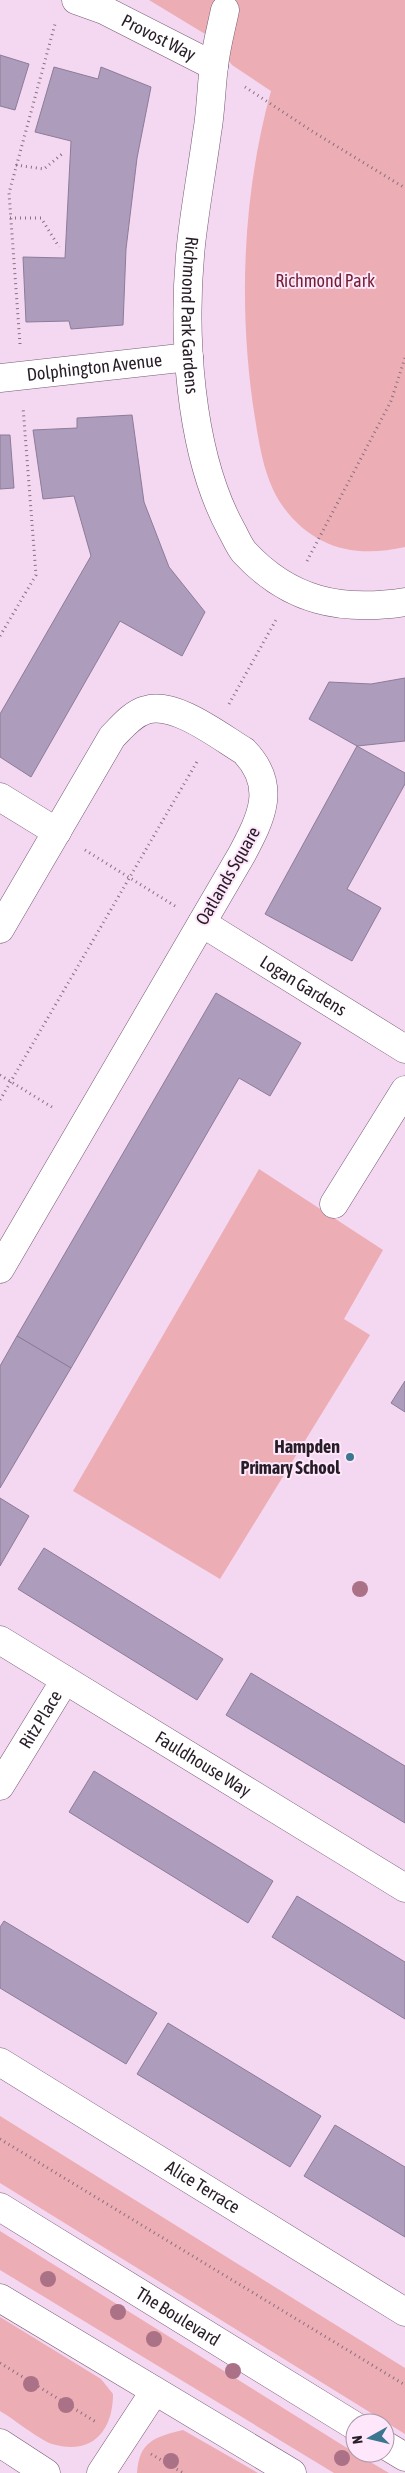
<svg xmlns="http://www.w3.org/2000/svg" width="405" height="2473" font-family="'Asap Condensed',sans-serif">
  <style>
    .green { fill: #edadb4 }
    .building { fill: #ad9cbb; stroke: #8c7c99 }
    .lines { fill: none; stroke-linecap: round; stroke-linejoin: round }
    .minor-casing { stroke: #755b72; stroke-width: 29 }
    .primary-casing { stroke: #755b72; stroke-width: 29 }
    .path { stroke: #847181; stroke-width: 3; stroke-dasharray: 1 4; stroke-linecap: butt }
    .minor { stroke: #fff; stroke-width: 28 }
    .primary { stroke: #fff; stroke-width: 28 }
    .tree { fill: #ab7186 }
    .poi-dot { fill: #3c768f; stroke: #fee6fb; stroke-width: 2 }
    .labels { text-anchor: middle; stroke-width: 4; stroke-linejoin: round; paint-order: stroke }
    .street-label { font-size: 18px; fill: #271d26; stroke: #fee6fb }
    .park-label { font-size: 18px; fill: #701e30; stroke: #fee6fb }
    .poi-label { font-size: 18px; font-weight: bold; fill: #271d26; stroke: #fee6fb; text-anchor: end }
  </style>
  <rect width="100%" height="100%" fill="#f4d7f0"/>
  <!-- green -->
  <g class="green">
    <path d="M149,0H405V547C356,558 315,549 284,508C265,482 260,449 255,418C238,311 242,196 271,91L232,65L210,37Z"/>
    <path d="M259,1169L383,1250L344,1319L370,1335L220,1579L73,1491Z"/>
    <path d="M0,2116L405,2368V2434L0,2183Z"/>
    <path d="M0,2231L355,2453L389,2473H334L0,2270Z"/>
    <path d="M0,2317L101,2379L113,2394C113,2431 92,2456 52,2444C38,2439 14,2419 0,2411Z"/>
    <path d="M183,2430L258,2473H137C139,2441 155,2437 183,2430Z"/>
  </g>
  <!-- building -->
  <g class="building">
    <path d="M0,55L29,64L15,110L0,106Z"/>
    <path d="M54,67L98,79L101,67L151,87L137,158L126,249L123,325L71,329L69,321L26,322L23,257L65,258L71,141L35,132Z"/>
    <path d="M132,415L144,502L169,567L205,612L182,656L120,621L31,777L0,757V714L91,556L74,496L43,499L33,430L77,428V418Z"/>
    <path d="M0,435H10L14,488L0,489Z"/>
    <path d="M405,678V741L357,746L309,719L329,682L371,684Z"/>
    <path d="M357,746L405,773V784L347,889L381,908L352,961L265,914Z"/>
    <path d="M216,993L301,1043L270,1096L239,1078L71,1368L17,1336Z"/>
    <path d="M17,1336L71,1368L0,1488V1366Z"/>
    <path d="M405,1381V1412L391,1403Z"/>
    <path d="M0,1498L29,1516L0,1566Z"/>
    <path d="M44,1548L223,1659L197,1700L18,1589Z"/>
    <path d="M251,1673L405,1766V1823L226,1715Z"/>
    <path d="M94,1771L273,1881L248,1923L69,1812Z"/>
    <path d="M297,1896L405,1962V2019L272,1937Z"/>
    <path d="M4,1921L157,2013L126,2064L0,1988V1927Z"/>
    <path d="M168,2023L321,2116L290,2167L137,2074Z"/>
    <path d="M335,2125L405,2167V2237L304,2176Z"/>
  </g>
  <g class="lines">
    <defs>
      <g id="minor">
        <path id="s1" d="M76,0L104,10L214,66"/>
        <path id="s2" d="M225,10C221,29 216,47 214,66C211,88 211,111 207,133C202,170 195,208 191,245C182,332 189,452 231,529C235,536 239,546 244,552C289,601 341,612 405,602"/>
        <path id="s3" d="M0,378L189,357"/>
        <path d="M0,797L57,832"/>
        <path id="s4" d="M202,923L405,1049"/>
        <path d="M0,929L112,737C122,727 132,714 146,710C175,701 219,736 244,751C278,786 261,818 242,854L0,1269"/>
        <path d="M334,1204L405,1090"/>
        <path id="s5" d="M0,1640L405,1888"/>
        <path id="s6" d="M0,1786L65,1680"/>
        <path id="s7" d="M0,2062L405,2312"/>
        <path d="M0,2443L46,2473"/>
        <path d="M101,2473L154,2392"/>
      </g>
      <g id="primary">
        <path id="s8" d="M0,2207L355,2426"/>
        <path d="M0,2298L292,2473"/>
        <path d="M385,2445L405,2457"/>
      </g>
    </defs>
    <!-- minor casing -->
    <use href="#minor" class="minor-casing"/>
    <!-- primary casing -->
    <use href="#primary" class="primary-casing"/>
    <!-- path -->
    <g class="path">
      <path d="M245,87L315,133L405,188"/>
      <path d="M16,165L44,169L62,154"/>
      <path d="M10,218H41L59,247"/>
      <path d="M20,344L9,193L55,24"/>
      <path d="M307,561L391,401L405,358"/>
      <path d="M0,636L36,575L23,407"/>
      <path d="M229,704L277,618"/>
      <path d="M85,850L175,906"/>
      <path d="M0,1075L55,1109"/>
      <path d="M0,1100L198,760"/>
      <path d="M0,2139L405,2385"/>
      <path d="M0,2363L96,2422"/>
      <path d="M151,2454L183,2473"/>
    </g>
    <!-- minor -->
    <use href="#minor" class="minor"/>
    <!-- primary -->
    <use href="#primary" class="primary"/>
  </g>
  <!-- trees -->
  <g class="tree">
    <circle cx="360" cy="1589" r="8"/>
    <circle cx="48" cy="2279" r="8"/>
    <circle cx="118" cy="2312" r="8"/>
    <circle cx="154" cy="2339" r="8"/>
    <circle cx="233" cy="2371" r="8"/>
    <circle cx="31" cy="2384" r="8"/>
    <circle cx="66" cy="2405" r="8"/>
    <circle cx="342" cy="2458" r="8"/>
    <circle cx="171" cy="2461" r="8"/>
  </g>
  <!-- markers -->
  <circle class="poi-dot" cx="350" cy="1457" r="5"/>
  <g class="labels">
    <!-- street labels -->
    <g class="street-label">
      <text dy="6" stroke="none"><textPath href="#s1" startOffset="91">Provost Way</textPath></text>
      <text dy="6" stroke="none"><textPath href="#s2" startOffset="308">Richmond Park Gardens</textPath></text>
      <text dy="6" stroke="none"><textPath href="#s3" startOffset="95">Dolphington Avenue</textPath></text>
      <text transform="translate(228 876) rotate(-60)" y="6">Oatlands Square</text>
      <text dy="6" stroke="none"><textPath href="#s4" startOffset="119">Logan Gardens</textPath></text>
      <text dy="6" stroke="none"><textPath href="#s6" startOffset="78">Ritz Place</textPath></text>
      <text dy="6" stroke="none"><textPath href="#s5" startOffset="238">Fauldhouse Way</textPath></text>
      <text dy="6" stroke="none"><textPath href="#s7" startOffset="238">Alice Terrace</textPath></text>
      <text dy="6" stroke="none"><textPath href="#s8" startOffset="209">The Boulevard</textPath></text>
    </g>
    <!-- park labels -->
    <g class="park-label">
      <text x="325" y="287">Richmond Park</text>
    </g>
    <!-- poi labels -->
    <g class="poi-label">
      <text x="340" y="1453">Hampden<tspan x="340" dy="21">Primary School</tspan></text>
    </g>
  </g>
  <!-- north arrow -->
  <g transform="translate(370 2438) rotate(262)"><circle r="24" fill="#fee6fb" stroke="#a896a6"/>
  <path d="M0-4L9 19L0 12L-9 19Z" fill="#3c768f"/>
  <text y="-8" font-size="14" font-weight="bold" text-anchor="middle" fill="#271d26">N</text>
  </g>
</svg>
